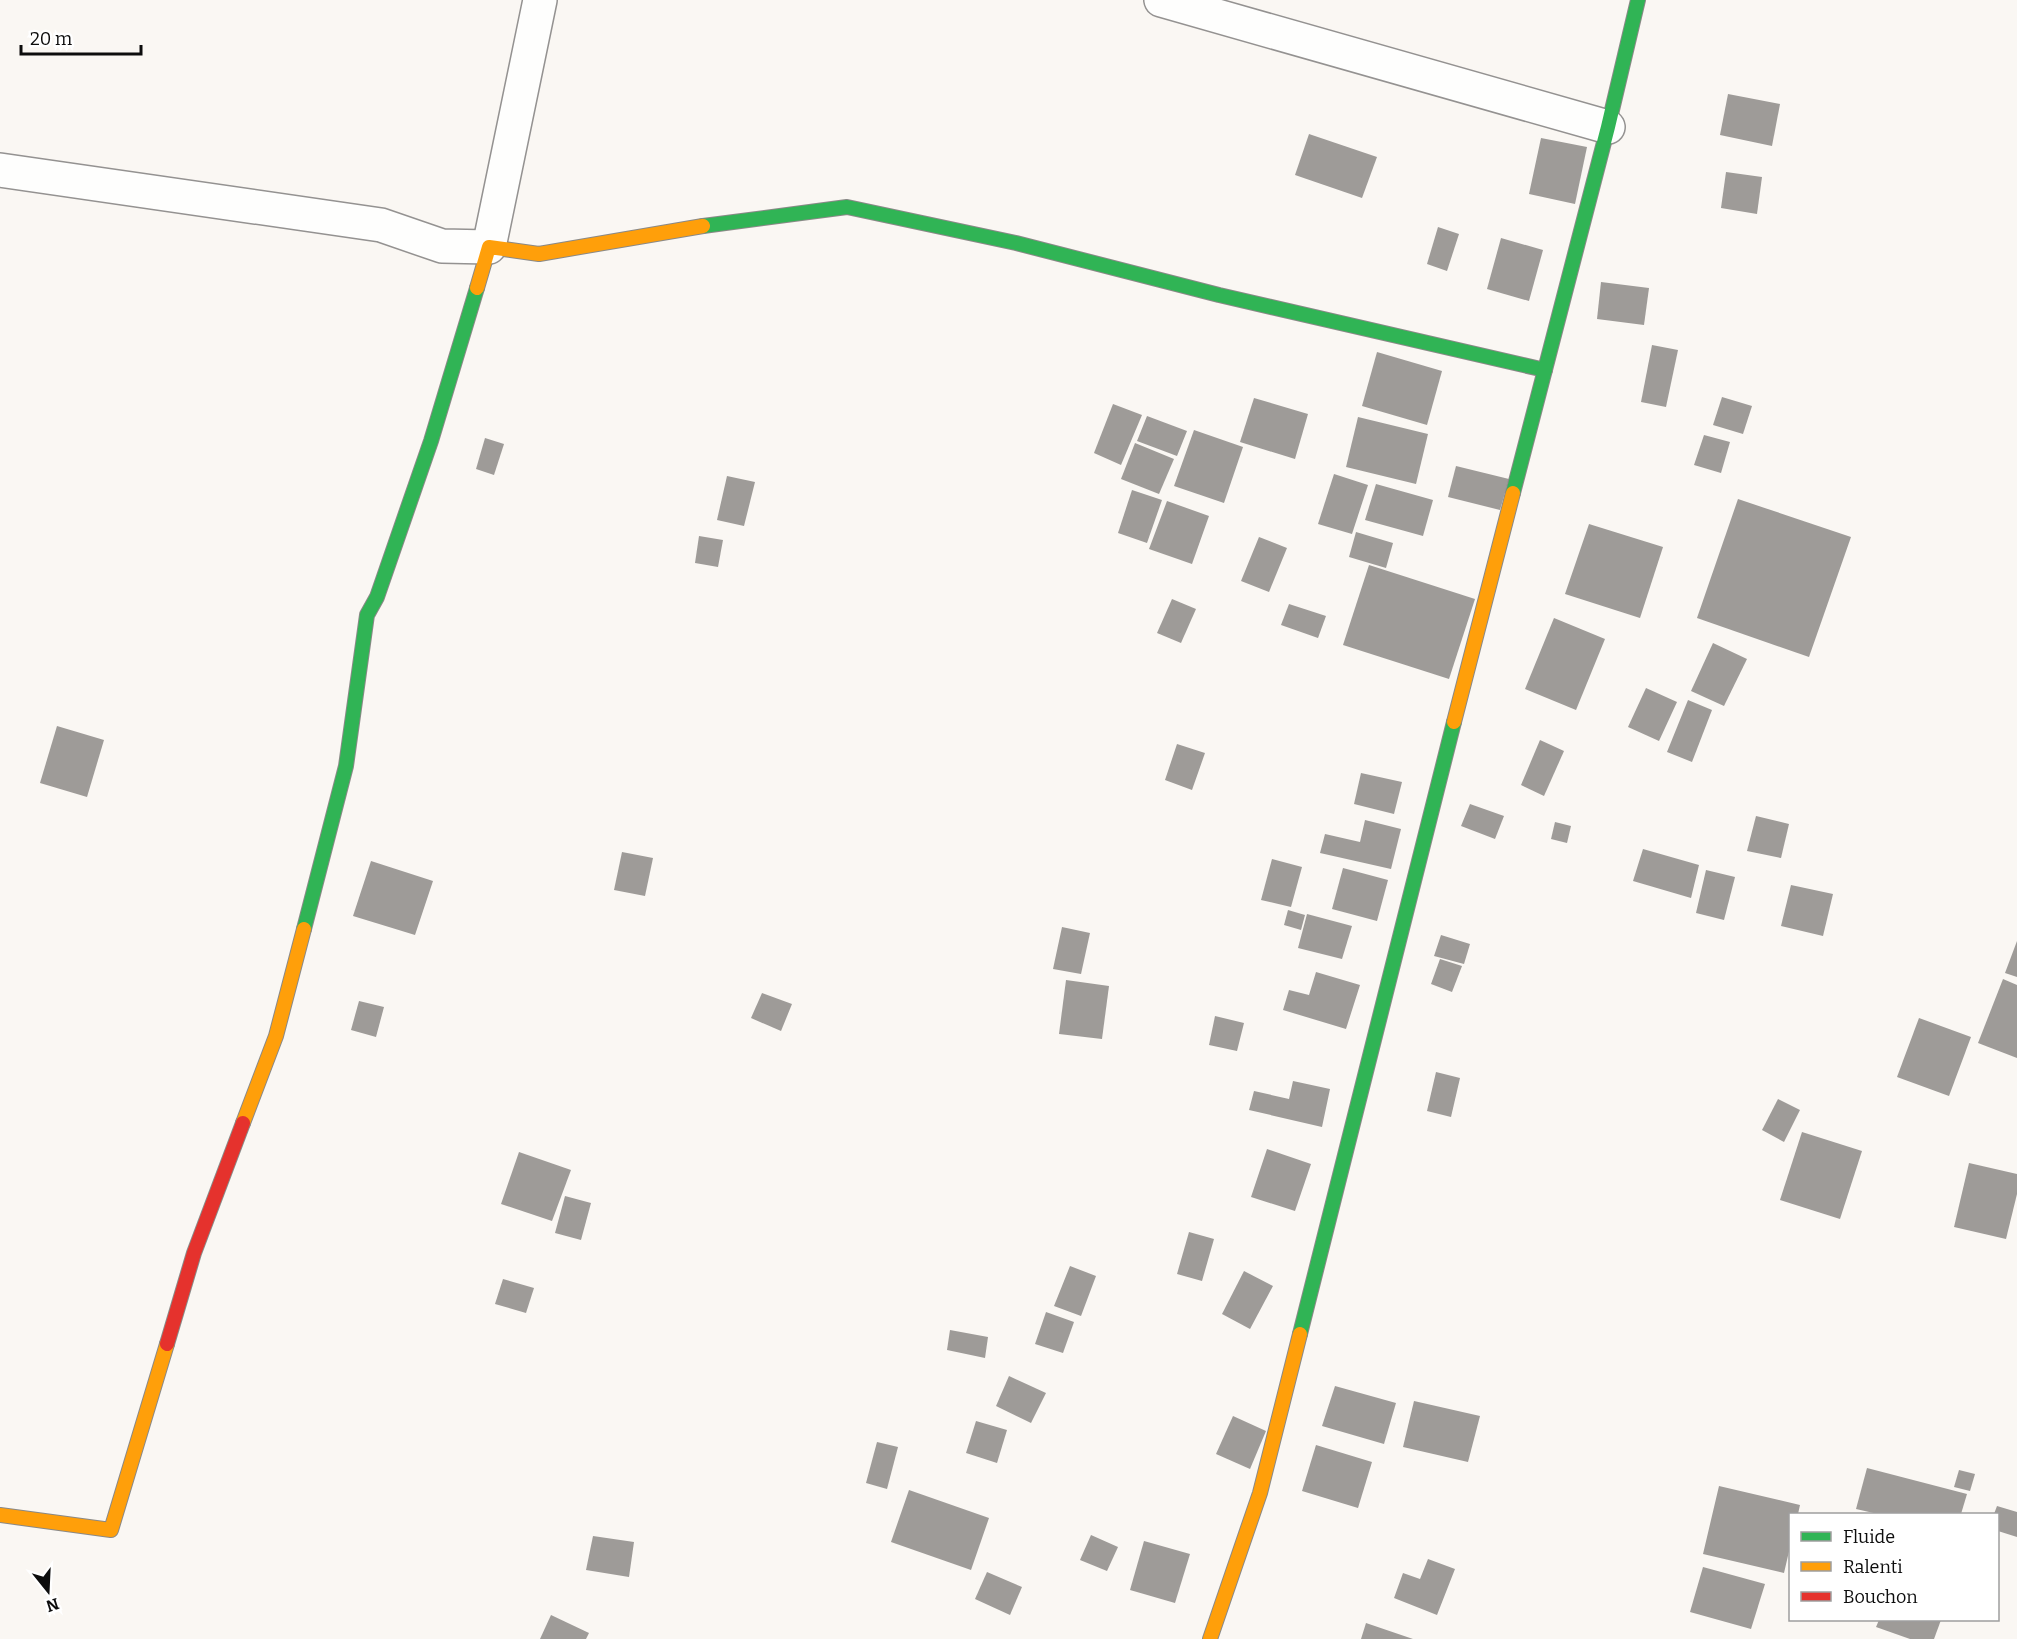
<svg xmlns="http://www.w3.org/2000/svg" width="2017" height="1639" font-family="Bitter,serif">
  <style>
    .building { fill: #9e9b98 }
    .lines { fill: none; stroke-linecap: round; stroke-linejoin: round }
    .street-casing { stroke: #949291; stroke-width: 36 }
    .fast-casing { stroke: #8a8987; stroke-width: 16 }
    .slow-casing { stroke: #8a8987; stroke-width: 16 }
    .jam-casing { stroke: #8a8987; stroke-width: 16 }
    .street { stroke: #fefefd; stroke-width: 33 }
    .fast { stroke: #30b455; stroke-width: 14 }
    .slow { stroke: #ff9f0a; stroke-width: 14 }
    .jam { stroke: #e5322d; stroke-width: 14 }
  </style>
  <rect width="100%" height="100%" fill="#faf7f3"/>
  <!-- building -->
  <g class="building">
    <path d="M1728,94L1780,104L1772,146L1720,135Z"/>
    <path d="M1309,134L1377,157L1362,198L1295,175Z"/>
    <path d="M1541,138L1587,147L1575,204L1529,194Z"/>
    <path d="M1726,172L1762,177L1757,214L1721,208Z"/>
    <path d="M1438,227L1459,234L1447,271L1427,264Z"/>
    <path d="M1501,238L1543,250L1529,301L1487,289Z"/>
    <path d="M1601,282L1649,288L1644,325L1597,319Z"/>
    <path d="M1652,345L1678,350L1666,407L1641,402Z"/>
    <path d="M1377,352L1442,371L1427,425L1362,406Z"/>
    <path d="M1722,397L1752,406L1743,434L1713,425Z"/>
    <path d="M1254,398L1308,414L1295,459L1240,442Z"/>
    <path d="M1113,404L1142,415L1121,465L1094,453Z"/>
    <path d="M1147,416L1187,431L1177,456L1137,441Z"/>
    <path d="M1358,417L1428,434L1416,484L1346,467Z"/>
    <path d="M1194,430L1243,447L1224,503L1174,486Z"/>
    <path d="M1704,435L1730,442L1721,473L1694,465Z"/>
    <path d="M485,438L504,444L494,475L476,469Z"/>
    <path d="M1135,443L1174,459L1159,494L1121,479Z"/>
    <path d="M1456,466L1509,479L1500,510L1448,497Z"/>
    <path d="M1334,474L1368,485L1352,534L1318,524Z"/>
    <path d="M727,476L755,482L744,526L717,520Z"/>
    <path d="M1376,484L1433,500L1423,536L1365,520Z"/>
    <path d="M1132,490L1162,500L1147,543L1118,533Z"/>
    <path d="M1738,499L1851,537L1809,657L1697,618Z"/>
    <path d="M1167,501L1209,516L1192,564L1149,549Z"/>
    <path d="M1589,524L1663,547L1640,618L1565,594Z"/>
    <path d="M1356,532L1393,543L1386,568L1349,557Z"/>
    <path d="M699,536L723,540L718,567L695,563Z"/>
    <path d="M1259,537L1287,548L1269,592L1241,581Z"/>
    <path d="M1369,565L1475,599L1449,679L1343,645Z"/>
    <path d="M1172,599L1196,609L1181,643L1157,633Z"/>
    <path d="M1289,604L1326,616L1318,638L1281,625Z"/>
    <path d="M1554,618L1605,639L1576,710L1525,689Z"/>
    <path d="M1713,643L1747,659L1724,706L1691,691Z"/>
    <path d="M1646,688L1677,702L1659,741L1628,727Z"/>
    <path d="M1688,700L1712,710L1692,762L1667,752Z"/>
    <path d="M57,726L104,740L87,797L40,783Z"/>
    <path d="M1540,740L1564,751L1544,796L1521,785Z"/>
    <path d="M1177,744L1205,753L1192,790L1165,780Z"/>
    <path d="M1361,773L1402,782L1394,814L1354,804Z"/>
    <path d="M1470,804L1504,816L1495,839L1461,826Z"/>
    <path d="M1756,816L1789,824L1781,858L1747,851Z"/>
    <path d="M1365,820L1401,829L1391,869L1320,853L1325,834L1360,842Z"/>
    <path d="M1555,822L1571,826L1567,843L1551,839Z"/>
    <path d="M1643,849L1699,865L1691,898L1633,881Z"/>
    <path d="M622,852L653,858L645,896L614,890Z"/>
    <path d="M1272,859L1302,867L1291,907L1261,900Z"/>
    <path d="M371,861L433,881L415,935L353,916Z"/>
    <path d="M1343,868L1388,880L1377,921L1332,909Z"/>
    <path d="M1706,870L1735,877L1724,920L1696,913Z"/>
    <path d="M1791,885L1833,894L1823,936L1781,926Z"/>
    <path d="M1288,910L1305,915L1301,930L1284,925Z"/>
    <path d="M1307,914L1352,926L1342,959L1298,948Z"/>
    <path d="M1062,927L1090,933L1081,974L1053,969Z"/>
    <path d="M1441,935L1470,944L1464,964L1434,956Z"/>
    <path d="M2017,941V977L2005,973Z"/>
    <path d="M1440,959L1462,966L1452,992L1431,984Z"/>
    <path d="M1316,972L1360,985L1346,1029L1283,1010L1289,990L1309,995Z"/>
    <path d="M2003,979L2017,985V1058L1978,1043Z"/>
    <path d="M1066,980L1109,986L1102,1039L1059,1034Z"/>
    <path d="M762,993L792,1004L781,1031L751,1018Z"/>
    <path d="M359,1001L384,1007L376,1037L351,1030Z"/>
    <path d="M1215,1016L1244,1023L1237,1051L1209,1045Z"/>
    <path d="M1919,1018L1971,1037L1949,1096L1897,1077Z"/>
    <path d="M1436,1072L1460,1078L1451,1117L1427,1111Z"/>
    <path d="M1293,1081L1330,1089L1322,1127L1249,1110L1254,1091L1289,1099Z"/>
    <path d="M1778,1099L1800,1110L1784,1142L1762,1130Z"/>
    <path d="M1802,1132L1862,1151L1840,1219L1780,1200Z"/>
    <path d="M1267,1149L1311,1164L1295,1211L1251,1197Z"/>
    <path d="M519,1152L571,1170L552,1221L501,1204Z"/>
    <path d="M1969,1163L2017,1174V1194L2006,1239L1954,1227Z"/>
    <path d="M565,1196L591,1203L581,1240L555,1233Z"/>
    <path d="M1189,1232L1214,1239L1202,1281L1177,1274Z"/>
    <path d="M1070,1266L1096,1276L1081,1316L1054,1306Z"/>
    <path d="M1244,1271L1273,1286L1250,1329L1222,1314Z"/>
    <path d="M503,1279L534,1288L526,1313L495,1304Z"/>
    <path d="M1046,1312L1074,1322L1063,1353L1035,1344Z"/>
    <path d="M950,1330L988,1337L985,1358L947,1350Z"/>
    <path d="M1009,1376L1046,1393L1031,1423L996,1406Z"/>
    <path d="M1335,1386L1396,1403L1384,1444L1322,1426Z"/>
    <path d="M1414,1401L1480,1416L1468,1462L1403,1447Z"/>
    <path d="M1233,1416L1266,1431L1250,1469L1216,1454Z"/>
    <path d="M976,1421L1007,1430L997,1463L966,1453Z"/>
    <path d="M877,1442L898,1447L887,1489L866,1483Z"/>
    <path d="M1316,1445L1372,1462L1358,1508L1302,1491Z"/>
    <path d="M1867,1468L1967,1494L1961,1514H1878L1856,1509Z"/>
    <path d="M1959,1470L1975,1474L1970,1491L1954,1487Z"/>
    <path d="M1719,1486L1800,1505L1798,1514H1790V1547L1784,1573L1703,1554Z"/>
    <path d="M909,1490L989,1518L971,1570L891,1542Z"/>
    <path d="M1997,1506L2017,1512V1537L1998,1531V1514H1994Z"/>
    <path d="M1091,1535L1118,1547L1107,1571L1080,1560Z"/>
    <path d="M593,1536L634,1542L629,1577L586,1570Z"/>
    <path d="M1144,1541L1190,1554L1175,1603L1130,1590Z"/>
    <path d="M1428,1559L1455,1569L1437,1615L1394,1598L1403,1573L1420,1579Z"/>
    <path d="M1703,1567L1765,1584L1751,1629L1690,1612Z"/>
    <path d="M987,1572L1022,1587L1010,1615L975,1599Z"/>
    <path d="M551,1615L589,1633L586,1639H540Z"/>
    <path d="M1879,1620H1941L1934,1639H1910L1876,1627Z"/>
    <path d="M1366,1623L1413,1639H1361Z"/>
  </g>
  <g class="lines">
    <defs>
      <g id="street">
        <path d="M1161,0L1608,127"/>
        <path d="M0,170L381,225L442,246L489,247L540,0"/>
      </g>
      <g id="fast">
        <path d="M703,226L847,207L1016,243L1219,295L1545,370"/>
        <path d="M1513,493L1608,127L1638,0"/>
        <path d="M304,929L346,766L367,615L377,597L431,441L477,288"/>
        <path d="M1300,1334L1454,722"/>
      </g>
      <g id="slow">
        <path d="M477,288L489,247L539,254L703,226"/>
        <path d="M1454,722L1513,493"/>
        <path d="M243,1123L276,1036L304,929"/>
        <path d="M0,1515L111,1530L167,1344"/>
        <path d="M1210,1639L1260,1493L1300,1334"/>
      </g>
      <path id="jam" d="M167,1344L194,1253L243,1123"/>
    </defs>
    <!-- street casing -->
    <use href="#street" class="street-casing"/>
    <!-- fast casing -->
    <use href="#fast" class="fast-casing"/>
    <!-- slow casing -->
    <use href="#slow" class="slow-casing"/>
    <!-- jam casing -->
    <use href="#jam" class="jam-casing"/>
    <!-- street -->
    <use href="#street" class="street"/>
    <!-- fast -->
    <use href="#fast" class="fast"/>
    <!-- slow -->
    <use href="#slow" class="slow"/>
    <!-- jam -->
    <use href="#jam" class="jam"/>
  </g>
  <!-- legend -->
  <rect x="1789" y="1513" width="210" height="108" fill="#ffffff" stroke="#9e9e9e" stroke-width="1.5"/>
  <rect x="1801" y="1532" width="30" height="9" fill="#30b455" stroke="#9e9e9e" stroke-width="1.5"/>
  <text x="1843" y="1543" font-size="18" fill="#0d0d0d">Fluide</text>
  <rect x="1801" y="1562" width="30" height="9" fill="#ff9f0a" stroke="#9e9e9e" stroke-width="1.5"/>
  <text x="1843" y="1573" font-size="18" fill="#0d0d0d">Ralenti</text>
  <rect x="1801" y="1592" width="30" height="9" fill="#e5322d" stroke="#9e9e9e" stroke-width="1.5"/>
  <text x="1843" y="1603" font-size="18" fill="#0d0d0d">Bouchon</text>
  <!-- north arrow -->
  <g transform="translate(48 1591) rotate(162)" stroke="#ffffff" stroke-width="4.5" paint-order="stroke">
  <path d="M0-4.5L10 22L0 15L-10 22Z" fill="#0d0d0d"/>
  <text y="-9" font-size="16" font-weight="bold" text-anchor="middle" fill="#0d0d0d">N</text>
  </g>
  <!-- scale -->
  <path d="M21 45v9h120v-9" fill="none" stroke="#0d0d0d" stroke-width="3"/>
  <text x="30" y="45" font-size="18" fill="#0d0d0d" stroke="#ffffff" stroke-width="4.5" paint-order="stroke">20 m</text>
</svg>
